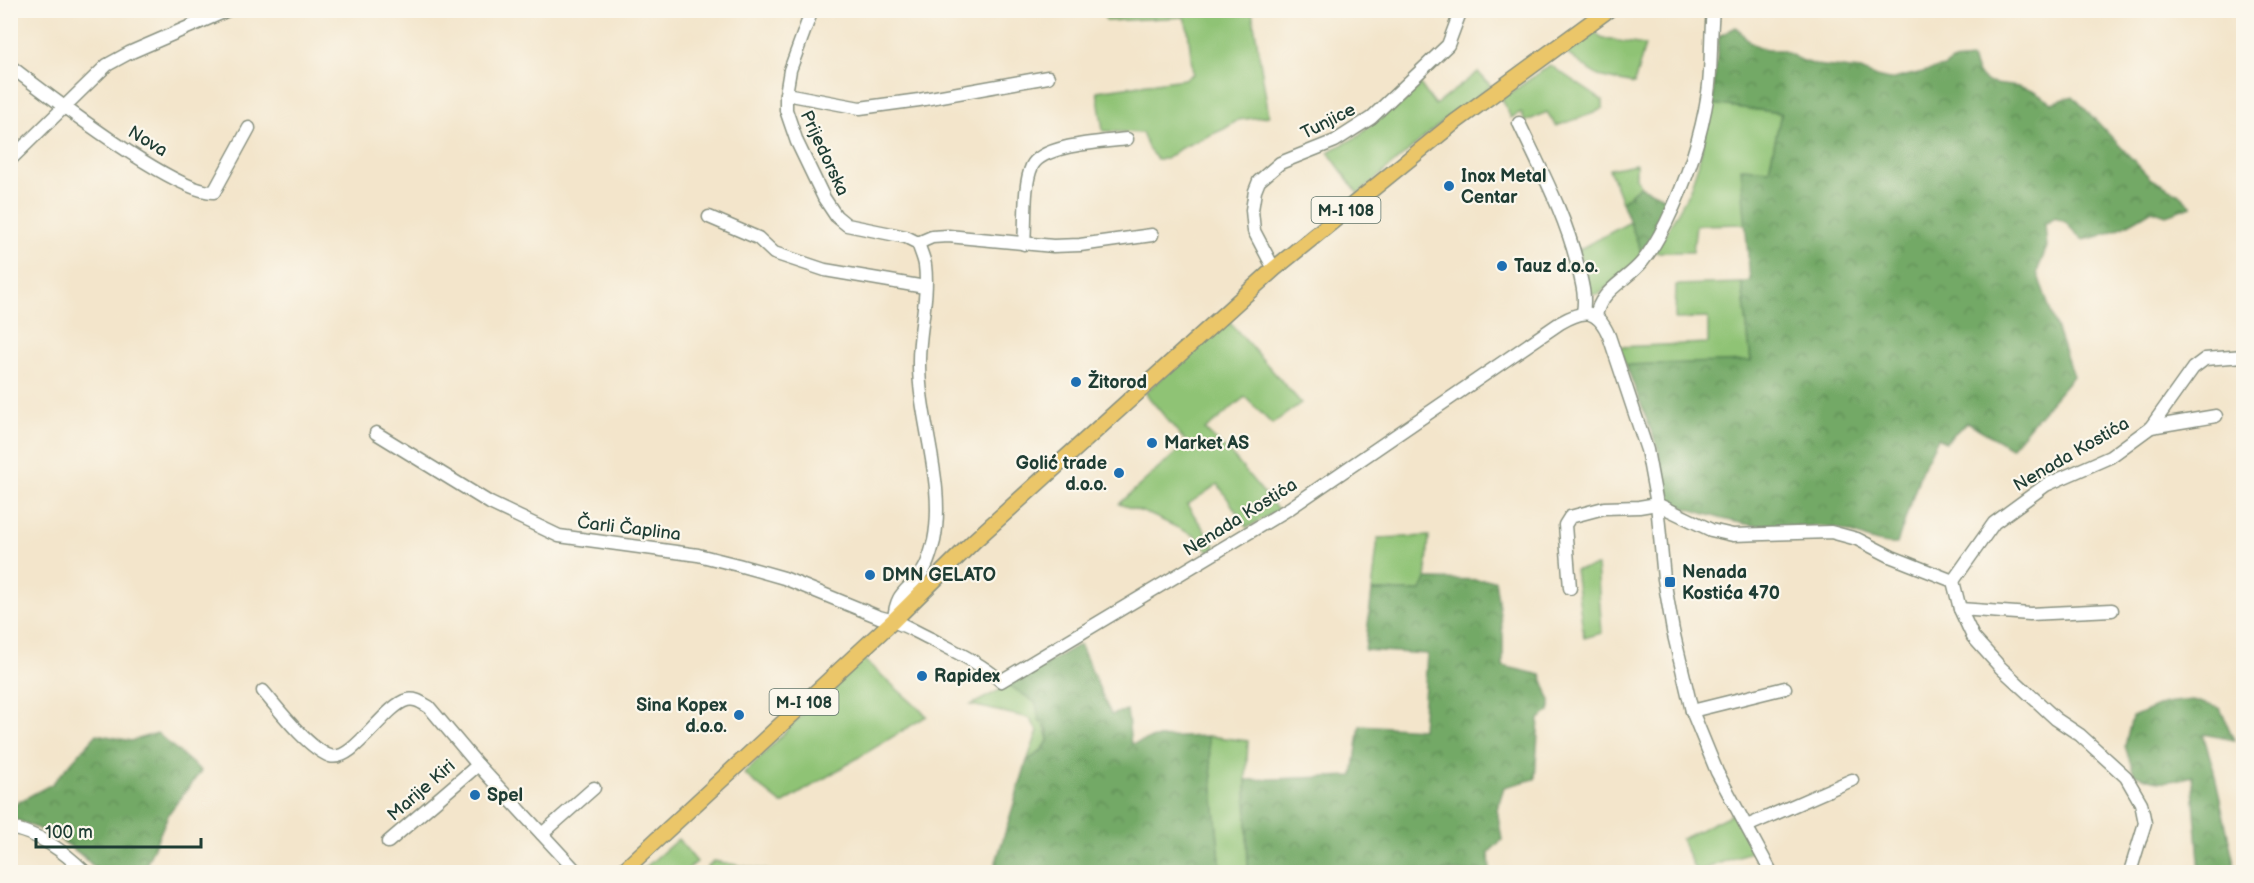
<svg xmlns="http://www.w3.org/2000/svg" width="2254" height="883" font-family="'Balsamiq Sans',sans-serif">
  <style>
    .grass { fill: #8fc374; stroke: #578054; stroke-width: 1.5 }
    .forest { fill: url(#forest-crowns); stroke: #49734d; stroke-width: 1.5 }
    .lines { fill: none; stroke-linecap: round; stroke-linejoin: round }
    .minor-casing { stroke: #899180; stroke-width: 15 }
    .major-casing { stroke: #899180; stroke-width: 18 }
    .minor { stroke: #fff; stroke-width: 12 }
    .major { stroke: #ebc669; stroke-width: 15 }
    .poi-dot { fill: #1f6fb2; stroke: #fbf7ec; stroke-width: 2 }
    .labels { text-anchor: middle; stroke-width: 4.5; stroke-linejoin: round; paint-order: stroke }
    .shield { fill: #fbf7ec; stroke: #61756b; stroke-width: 1.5 }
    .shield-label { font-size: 16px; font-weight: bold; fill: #1f3d34 }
    .street-label { font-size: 18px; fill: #1f3d34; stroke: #fbf7ec }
    .poi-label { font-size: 18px; font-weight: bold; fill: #1f3d34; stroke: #fbf7ec; text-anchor: start }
  </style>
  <defs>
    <pattern id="forest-crowns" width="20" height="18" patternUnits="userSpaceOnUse" patternTransform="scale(1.5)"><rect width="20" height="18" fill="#73a966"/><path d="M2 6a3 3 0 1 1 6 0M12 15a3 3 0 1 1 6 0" fill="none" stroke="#5e8b55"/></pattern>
  </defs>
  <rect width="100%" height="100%" fill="#fbf7ec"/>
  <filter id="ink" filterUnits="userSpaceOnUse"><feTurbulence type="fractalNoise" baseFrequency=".0167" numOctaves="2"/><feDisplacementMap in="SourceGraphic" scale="12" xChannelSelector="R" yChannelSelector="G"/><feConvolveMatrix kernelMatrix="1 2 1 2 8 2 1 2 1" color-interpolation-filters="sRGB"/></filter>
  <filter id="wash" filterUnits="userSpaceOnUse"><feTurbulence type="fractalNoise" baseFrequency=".008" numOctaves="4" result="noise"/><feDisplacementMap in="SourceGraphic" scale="24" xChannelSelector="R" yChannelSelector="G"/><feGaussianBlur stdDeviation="1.35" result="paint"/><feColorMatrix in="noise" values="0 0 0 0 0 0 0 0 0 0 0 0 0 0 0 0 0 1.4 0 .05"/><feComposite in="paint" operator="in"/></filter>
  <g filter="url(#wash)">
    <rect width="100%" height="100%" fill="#f3e5cb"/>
    <!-- grass -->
    <g class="grass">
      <path d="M1112,10L1252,11L1269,116L1238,120L1224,129L1181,148L1166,159H1157L1149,150L1142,133L1103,131L1097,91L1184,79L1193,74L1188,30L1184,17L1107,21L1102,14Z"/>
      <path d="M1595,32L1601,38L1605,39L1645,45L1634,84L1598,76L1566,53Z"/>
      <path d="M1550,65L1603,101V108L1594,113L1556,126L1547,112L1525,122L1521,112L1511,118L1502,99Z"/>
      <path d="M1478,72L1491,86L1442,122L1358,194L1328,152L1359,136L1417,80L1435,105Z"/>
      <path d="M1712,104L1781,113L1769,170L1742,168L1746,224L1696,225L1693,252H1655L1689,192L1698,165Z"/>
      <path d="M1636,164V178L1640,186L1622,202L1609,169Z"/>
      <path d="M1630,222L1641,251L1638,260L1598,295L1590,293L1578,250Z"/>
      <path d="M1742,283L1751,362L1626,365L1618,347L1708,343V318L1675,319L1676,285Z"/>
      <path d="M1225,317L1301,403L1272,424L1245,397L1205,430L1231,454L1278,510L1247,528L1218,484L1187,505L1216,547L1209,551L1195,536L1151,515L1119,504L1187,443L1145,393Z"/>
      <path d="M1429,536L1426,579L1421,591H1372L1378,538Z"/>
      <path d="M1597,566L1602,633L1584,638L1575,570Z"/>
      <path d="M860,656L927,716L782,804L744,774Z"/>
      <path d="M1009,685L1036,703C1042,735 1064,736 1027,761L1038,731L1029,718L971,705Z"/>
      <path d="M1208,736L1248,741L1246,780L1248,872H1221Z"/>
      <path d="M1734,813L1755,850L1696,872L1681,839Z"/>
      <path d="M678,839L697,862L684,872H640Z"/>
      <path d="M714,861L775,872H702Z"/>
    </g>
    <!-- forest -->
    <g class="forest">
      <path d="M1736,27L1749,42L1766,50H1782L1801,60L1815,65L1861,70L1876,77L1889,80L1944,67L1952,61L1972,59C1982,90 1992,82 2019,87C2032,89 2041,96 2052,103L2073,96L2151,179L2178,193L2192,206L2166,215L2152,210C2130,224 2108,236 2082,240L2065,222L2055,217L2045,225L2047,247L2037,272L2073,376L2011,448L1967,422L1945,442L1938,438L1922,469L1897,544C1875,546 1856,532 1834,528C1810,524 1785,527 1760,526C1729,523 1700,512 1670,503L1658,449L1626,365L1751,361L1742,283L1750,281L1741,168L1769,170L1781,113L1712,104L1719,36Z"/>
      <path d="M1640,186L1670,200L1648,244L1641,251L1622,202Z"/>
      <path d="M1426,579L1495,580L1503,635V666L1541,675L1550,699V711L1539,719L1535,779L1504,787L1497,809L1502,840L1489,852L1490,872H1248L1246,780L1353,776L1360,725L1422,729L1427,654L1365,650L1372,591H1421Z"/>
      <path d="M1080,644L1111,715L1127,710L1131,744L1154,738L1208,736L1221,872H993L1027,761L1043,750L1049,739L1048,730L1039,720L1036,703L1009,685Z"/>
      <path d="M2192,700L2220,708L2234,740L2203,734L2213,767L2236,872H2200L2192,776C2166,784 2159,783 2134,774L2125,746L2132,717L2165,703Z"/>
      <path d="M157,733L201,771L169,813L143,872H99C72,843 48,831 11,818V806L52,784L97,734L131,741Z"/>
    </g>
  </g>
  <g filter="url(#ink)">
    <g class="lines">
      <defs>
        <g id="minor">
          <path d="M812,10L790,70L786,94V110L797,142L824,198L836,216L847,225L906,237L918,243C920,250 924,258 925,265C929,296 919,329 919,360C918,420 946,482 934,541C931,551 929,562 923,571C908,592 896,590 894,620"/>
          <path d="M10,66C45,93 176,194 214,192L249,128"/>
          <path d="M786,94L860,108L919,100L1048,77"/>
          <path d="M1519,123C1541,170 1566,216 1578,267C1582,283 1586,297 1583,312"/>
          <path d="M10,160L107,65L129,53L228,10"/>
          <path d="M709,217L758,238L774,253L825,270L925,287"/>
          <path d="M918,243L932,237L948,236L1053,246L1080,245L1152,235"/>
          <path d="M1024,244C1026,222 1023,185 1032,166C1043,144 1105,142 1127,139"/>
          <path d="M1274,269L1254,231L1252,210L1255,191L1259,181L1280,163L1335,141L1371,118L1448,45L1461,10"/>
          <path d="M1596,317C1599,291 1626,281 1642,262C1651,251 1659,237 1666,223C1686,182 1701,139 1708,93C1712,66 1710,38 1713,10"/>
          <path d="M2151,427L2216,416"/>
          <path d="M376,433L490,503L559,536L698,555L738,565L784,578L879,617C899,621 914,631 931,639C956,652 980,663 1001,681L1290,508L1560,323C1584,309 1597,308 1609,336L1647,450L1657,504L1664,579L1673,631L1692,711L1717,772L1771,872"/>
          <path d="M1953,581L1994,523L2046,485L2110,457L2151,427L2193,368L2205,359L2244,356"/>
          <path d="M1570,588L1565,525L1570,517L1604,508L1639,507L1657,504L1711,530L1733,535L1831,532L1857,539L1892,557L1953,581L1960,609L1973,637L2001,668L2056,719L2080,735L2126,777L2141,803L2145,823L2130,872"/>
          <path d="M1960,609L2030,614L2112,610"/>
          <path d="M263,691C279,710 308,748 330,756C353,763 384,706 407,700C416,698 422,703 429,707L478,765L577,872"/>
          <path d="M1692,711L1785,688"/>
          <path d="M1747,826L1852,780"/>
          <path d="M10,828C41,834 63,851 85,872"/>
          <path d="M542,834L594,788"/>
          <path d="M388,842L478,765"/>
        </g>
        <path id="major" d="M622,872L894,620L974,541L1274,269L1455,122L1608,10"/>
      </defs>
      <!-- minor casing -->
      <use href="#minor" class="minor-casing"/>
      <!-- major casing -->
      <use href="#major" class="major-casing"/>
      <!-- minor -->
      <use href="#minor" class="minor"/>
      <!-- major -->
      <use href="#major" class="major"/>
    </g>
  </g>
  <!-- markers -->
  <g class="poi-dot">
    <circle cx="1449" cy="186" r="6"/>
    <circle cx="1502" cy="266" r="6"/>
    <circle cx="1076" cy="382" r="6"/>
    <circle cx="1152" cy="443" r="6"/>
    <circle cx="1119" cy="473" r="6"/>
    <circle cx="870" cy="575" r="6"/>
    <rect x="1664" y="576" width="12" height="12" rx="3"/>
    <circle cx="922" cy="676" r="6"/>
    <circle cx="739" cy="715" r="6"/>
    <circle cx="475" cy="795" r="6"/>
  </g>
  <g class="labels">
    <!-- shield labels -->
    <g class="shield">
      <rect x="1311.5" y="197" width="69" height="26" rx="4.5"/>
      <rect x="769.5" y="689" width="69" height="26" rx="4.5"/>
    </g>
    <g class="shield-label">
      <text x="1346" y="216">M-I 108</text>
      <text x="804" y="708">M-I 108</text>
    </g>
    <!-- street labels -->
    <g class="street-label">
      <text transform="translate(1328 121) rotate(-27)" y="6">Tunjice</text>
      <text transform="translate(148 141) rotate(31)" y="6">Nova</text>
      <text transform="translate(825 153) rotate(65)" y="6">Prijedorska</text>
      <text transform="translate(2071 454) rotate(-30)" y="6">Nenada Kostića</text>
      <text transform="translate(1240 517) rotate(-32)" y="6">Nenada Kostića</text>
      <text transform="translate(629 528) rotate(7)" y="6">Čarli Čaplina</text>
      <text transform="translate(421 790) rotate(-41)" y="6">Marije Kiri</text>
    </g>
    <!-- poi labels -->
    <g class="poi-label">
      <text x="1461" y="182">Inox Metal<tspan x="1461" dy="21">Centar</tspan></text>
      <text x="1514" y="272">Tauz d.o.o.</text>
      <text x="1088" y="388">Žitorod</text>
      <text x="1164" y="449">Market AS</text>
      <text x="1107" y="469" text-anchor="end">Golić trade<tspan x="1107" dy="21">d.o.o.</tspan></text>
      <text x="1682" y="578">Nenada<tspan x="1682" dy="21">Kostića 470</tspan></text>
      <text x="882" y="581">DMN GELATO</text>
      <text x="934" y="682">Rapidex</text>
      <text x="727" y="711" text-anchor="end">Sina Kopex<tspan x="727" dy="21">d.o.o.</tspan></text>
      <text x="487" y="801">Spel</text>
    </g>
  </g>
  <!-- margin -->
  <rect width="2254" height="883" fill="none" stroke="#fbf7ec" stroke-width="36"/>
  <!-- scale -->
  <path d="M36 838v9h165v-9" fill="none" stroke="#1f3d34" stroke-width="3"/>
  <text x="45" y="838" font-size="18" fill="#1f3d34" stroke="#fbf7ec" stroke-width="4.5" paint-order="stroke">100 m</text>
</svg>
